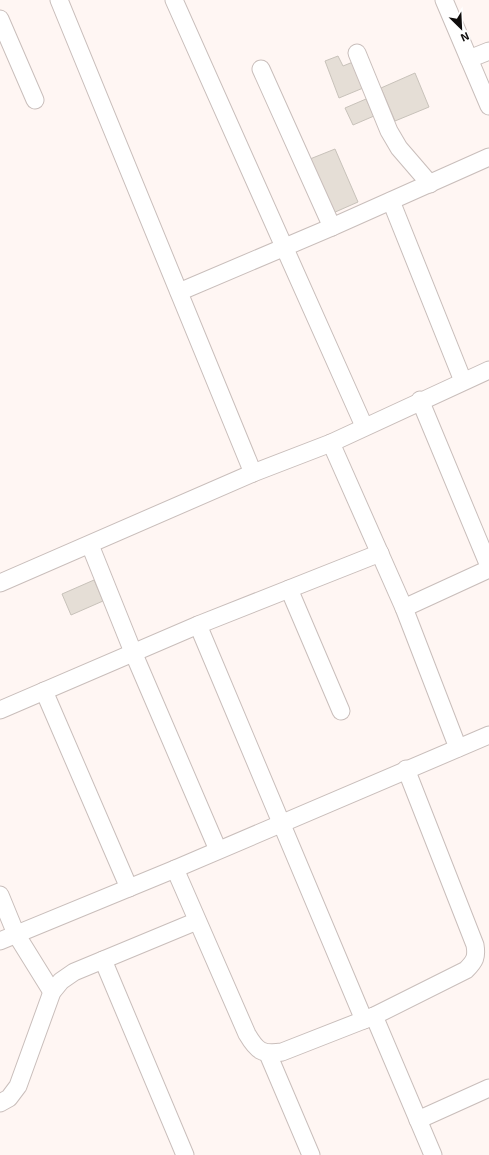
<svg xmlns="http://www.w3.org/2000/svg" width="489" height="1155" font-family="'Exo 2',sans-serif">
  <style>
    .building { fill: #e5ded6; stroke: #c8c2ba }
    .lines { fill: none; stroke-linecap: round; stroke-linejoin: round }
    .minor-casing { stroke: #c9bebb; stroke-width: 19 }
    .minor { stroke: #fff; stroke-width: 17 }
  </style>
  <rect width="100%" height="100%" fill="#fff6f3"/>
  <!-- building -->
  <g class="building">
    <path d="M338,56L343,66L358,60L368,86L339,98L325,61Z"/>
    <path d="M415,73L429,107L395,121L381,88Z"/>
    <path d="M366,99L374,116L353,125L345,108Z"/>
    <path d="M335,149L358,202L333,213L310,159Z"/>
    <path d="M94,580L103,601L71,615L62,594Z"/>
  </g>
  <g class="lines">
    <defs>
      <g id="minor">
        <path d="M59,0L253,473"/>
        <path d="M174,0L364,426"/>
        <path d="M444,0L489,106"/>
        <path d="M0,19L35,100"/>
        <path d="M357,53L389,131L399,148L430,184"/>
        <path d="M469,59L489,51"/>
        <path d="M261,69L332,227"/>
        <path d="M391,201L463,381"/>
        <path d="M179,292L332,227L489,157"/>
        <path d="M420,400L489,566"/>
        <path d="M331,443L404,608L458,748"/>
        <path d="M90,545L133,652L218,850"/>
        <path d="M0,583L253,473L331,443L489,370"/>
        <path d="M289,589L341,711"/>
        <path d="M404,608L489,569"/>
        <path d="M198,625L364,1020"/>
        <path d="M44,691L129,888"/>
        <path d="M0,710L198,625L380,553"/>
        <path d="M175,869L247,1034C257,1051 262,1055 282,1052L374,1016L466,970C475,961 477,957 475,945L406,769"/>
        <path d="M0,895L16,934L52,992"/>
        <path d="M0,941L175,869L489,735"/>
        <path d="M103,960L185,1155"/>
        <path d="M374,1016L433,1155"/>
        <path d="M268,1054L311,1155"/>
        <path d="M0,1103L9,1098L18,1086L52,992L61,981L74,972L197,921"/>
        <path d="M418,1120L489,1088"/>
      </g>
    </defs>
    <!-- minor casing -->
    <use href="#minor" class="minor-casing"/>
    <!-- minor -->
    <use href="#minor" class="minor"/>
  </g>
  <!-- north arrow -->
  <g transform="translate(461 28) rotate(156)" stroke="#ffffff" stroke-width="3" paint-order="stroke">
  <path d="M0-3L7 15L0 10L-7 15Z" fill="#100d0c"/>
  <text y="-6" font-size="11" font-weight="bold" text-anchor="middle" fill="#100d0c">N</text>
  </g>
</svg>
